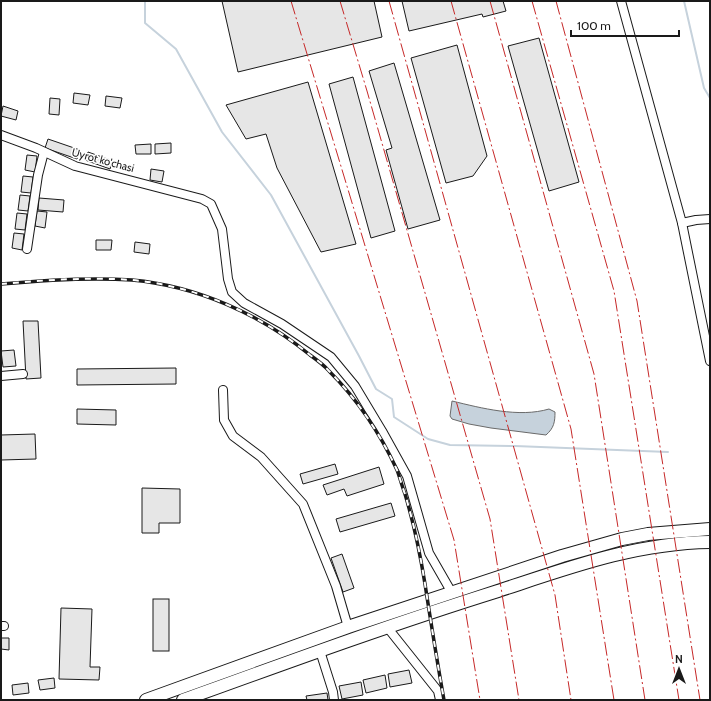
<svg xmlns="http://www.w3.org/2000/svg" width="711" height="701" font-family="Cabin,sans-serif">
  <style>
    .water { fill: #c6d2dc; stroke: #6a6a6a }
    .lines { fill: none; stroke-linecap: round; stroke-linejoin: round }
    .stream { stroke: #c6d2dc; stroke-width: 2 }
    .building { fill: #e6e6e6; stroke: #1a1a1a }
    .minor-casing { stroke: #1a1a1a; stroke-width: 10 }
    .highway-casing { stroke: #1a1a1a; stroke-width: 14 }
    .minor { stroke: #fff; stroke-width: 8 }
    .highway { stroke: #fff; stroke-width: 12 }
    .rail-casing { stroke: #1a1a1a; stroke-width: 3.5 }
    .rail { stroke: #fff; stroke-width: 2; stroke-dasharray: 6; stroke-linecap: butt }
    .power { stroke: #c62828; stroke-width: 1; stroke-dasharray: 14 3 2 3; stroke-linecap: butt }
    .labels { text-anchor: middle; stroke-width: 3; stroke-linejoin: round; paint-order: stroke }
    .street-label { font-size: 11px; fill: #1a1a1a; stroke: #fff }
  </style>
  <rect width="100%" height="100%" fill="#fff"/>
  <!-- water -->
  <path class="water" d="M452,401C481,408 519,418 549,409L555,412C555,422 554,428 546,435L491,428L469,424L452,419L450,416Z"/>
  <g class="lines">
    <!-- stream -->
    <g class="stream">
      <path d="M145,1V23L176,49L222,132L271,195L359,356L376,389L392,399L394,417L428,439L450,445L515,446L668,452"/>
      <path d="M684,1L704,88L710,98"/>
    </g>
  </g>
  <!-- building -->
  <g class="building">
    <path d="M222,1H374L382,37L238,72Z"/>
    <path d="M402,1H503L506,11L483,17L482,14L409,31Z"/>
    <path d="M539,38L579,182L549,191L508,46Z"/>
    <path d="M457,45L487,156L473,176L446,183L411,58Z"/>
    <path d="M394,63L440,220L408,229L386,150L392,148L369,71Z"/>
    <path d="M353,77L395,231L371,238L329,84Z"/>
    <path d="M308,82L356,244L321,252L277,168L266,134L246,139L226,105Z"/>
    <path d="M74,93L90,95L88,105L73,103Z"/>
    <path d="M106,96L122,98L120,108L105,106Z"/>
    <path d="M50,98L60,99L59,115L49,114Z"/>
    <path d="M3,106L18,111L16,120L1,116Z"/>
    <path d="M48,139L80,150L77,159L45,148Z"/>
    <path d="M171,143V153L155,154V144Z"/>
    <path d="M151,144V154H136L135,145Z"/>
    <path d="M88,152L113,161L110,169L85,160Z"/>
    <path d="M27,155L37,156L35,172L25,170Z"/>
    <path d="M151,169L164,171L162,182L150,180Z"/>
    <path d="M23,176L33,177L31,193L21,192Z"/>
    <path d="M20,195L30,196L28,211L18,210Z"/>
    <path d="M39,198L64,200L63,212L38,210Z"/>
    <path d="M37,211L47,212L45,228L35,226Z"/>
    <path d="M17,213L27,214L25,230L15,229Z"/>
    <path d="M14,233L24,234L22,250L12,248Z"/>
    <path d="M96,240H112L111,250H96Z"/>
    <path d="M135,242L150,244L149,254L134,252Z"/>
    <path d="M23,321H38L41,378L26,379Z"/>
    <path d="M14,350L16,366L3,367L1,351Z"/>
    <path d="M176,368V384L77,385V369Z"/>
    <path d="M77,409L116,410V425L77,424Z"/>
    <path d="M35,434L36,459L1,460V435Z"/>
    <path d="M335,464L338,474L303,484L300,474Z"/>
    <path d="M379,467L384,484L347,496L344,489L327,495L323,485Z"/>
    <path d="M142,488L180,489V523H159V533H142Z"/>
    <path d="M391,503L395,516L340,532L336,519Z"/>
    <path d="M342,554L354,588L343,592L331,558Z"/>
    <rect x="153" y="599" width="16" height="52"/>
    <path d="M61,608L92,609L90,667H100L99,680L59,679Z"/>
    <path d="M1,638H9V650L1,649Z"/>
    <path d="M409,670L412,683L390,687L388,674Z"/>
    <path d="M385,675L387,688L366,693L363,680Z"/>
    <path d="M54,678L55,688L40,690L38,680Z"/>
    <path d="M361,682L363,695L342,699L339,686Z"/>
    <path d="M28,683L29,693L13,695L12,685Z"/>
    <path d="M327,693L328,700H307L306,696Z"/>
  </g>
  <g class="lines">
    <defs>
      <g id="minor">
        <path d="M621,1L682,223L710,361"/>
        <path d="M1,135L36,148L75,166L202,199L211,204L222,229L228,279L232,292L244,303L282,324L331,357L355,386L382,431L407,476L429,553L452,593"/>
        <path d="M682,223L696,220L710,219"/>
        <path d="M27,249L38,175L44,152"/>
        <path d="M1,376L23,374"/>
        <path d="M223,390L224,420L233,436L261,457L303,504L336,586L348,627"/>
        <path d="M1,626H4"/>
        <path d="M387,627L438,691L440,700"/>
        <path d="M320,651L333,692L334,700"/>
      </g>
      <g id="highway">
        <path d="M146,700L348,627L562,556L622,539L648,534L710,529"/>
        <path d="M183,700C288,662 392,624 498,591C568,568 635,543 710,542"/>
      </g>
    </defs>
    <!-- minor casing -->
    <use href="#minor" class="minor-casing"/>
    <!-- highway casing -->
    <use href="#highway" class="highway-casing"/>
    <!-- minor -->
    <use href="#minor" class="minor"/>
    <!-- highway -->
    <use href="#highway" class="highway"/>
    <defs>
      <path id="rail" d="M1,284C44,280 89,277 132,280C197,286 260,314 310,355C317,360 324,365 329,371C357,399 381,435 397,470C400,478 402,486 405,494C414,524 420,553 425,584C431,623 437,661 444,700"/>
    </defs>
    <!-- rail casing -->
    <use href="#rail" class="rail-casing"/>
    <!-- rail -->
    <use href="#rail" class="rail"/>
    <!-- power -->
    <g class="power">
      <path d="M291,1L454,540L480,700"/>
      <path d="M340,1L367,91L490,519L519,700"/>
      <path d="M389,1L555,595L571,700"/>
      <path d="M451,1L571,429L614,700"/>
      <path d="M490,1L594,374L645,700"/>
      <path d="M532,1L614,291L679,700"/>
      <path d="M556,1L637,301L700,700"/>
    </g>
  </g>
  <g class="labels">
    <!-- street labels -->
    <g class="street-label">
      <text transform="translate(103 160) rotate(15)" y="4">Uyrot ko'chasi</text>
    </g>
  </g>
  <!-- border -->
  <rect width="711" height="701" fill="none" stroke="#1a1a1a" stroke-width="4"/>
  <!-- north arrow -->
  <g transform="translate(679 669)" stroke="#ffffff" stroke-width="3" paint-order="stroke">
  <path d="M0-3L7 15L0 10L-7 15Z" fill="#1a1a1a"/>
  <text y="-6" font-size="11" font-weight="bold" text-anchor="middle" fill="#1a1a1a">N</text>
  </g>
  <!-- scale -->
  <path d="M571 30v6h108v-6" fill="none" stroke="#1a1a1a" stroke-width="2"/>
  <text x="577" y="30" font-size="12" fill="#1a1a1a" stroke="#ffffff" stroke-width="3" paint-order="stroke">100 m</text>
</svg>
